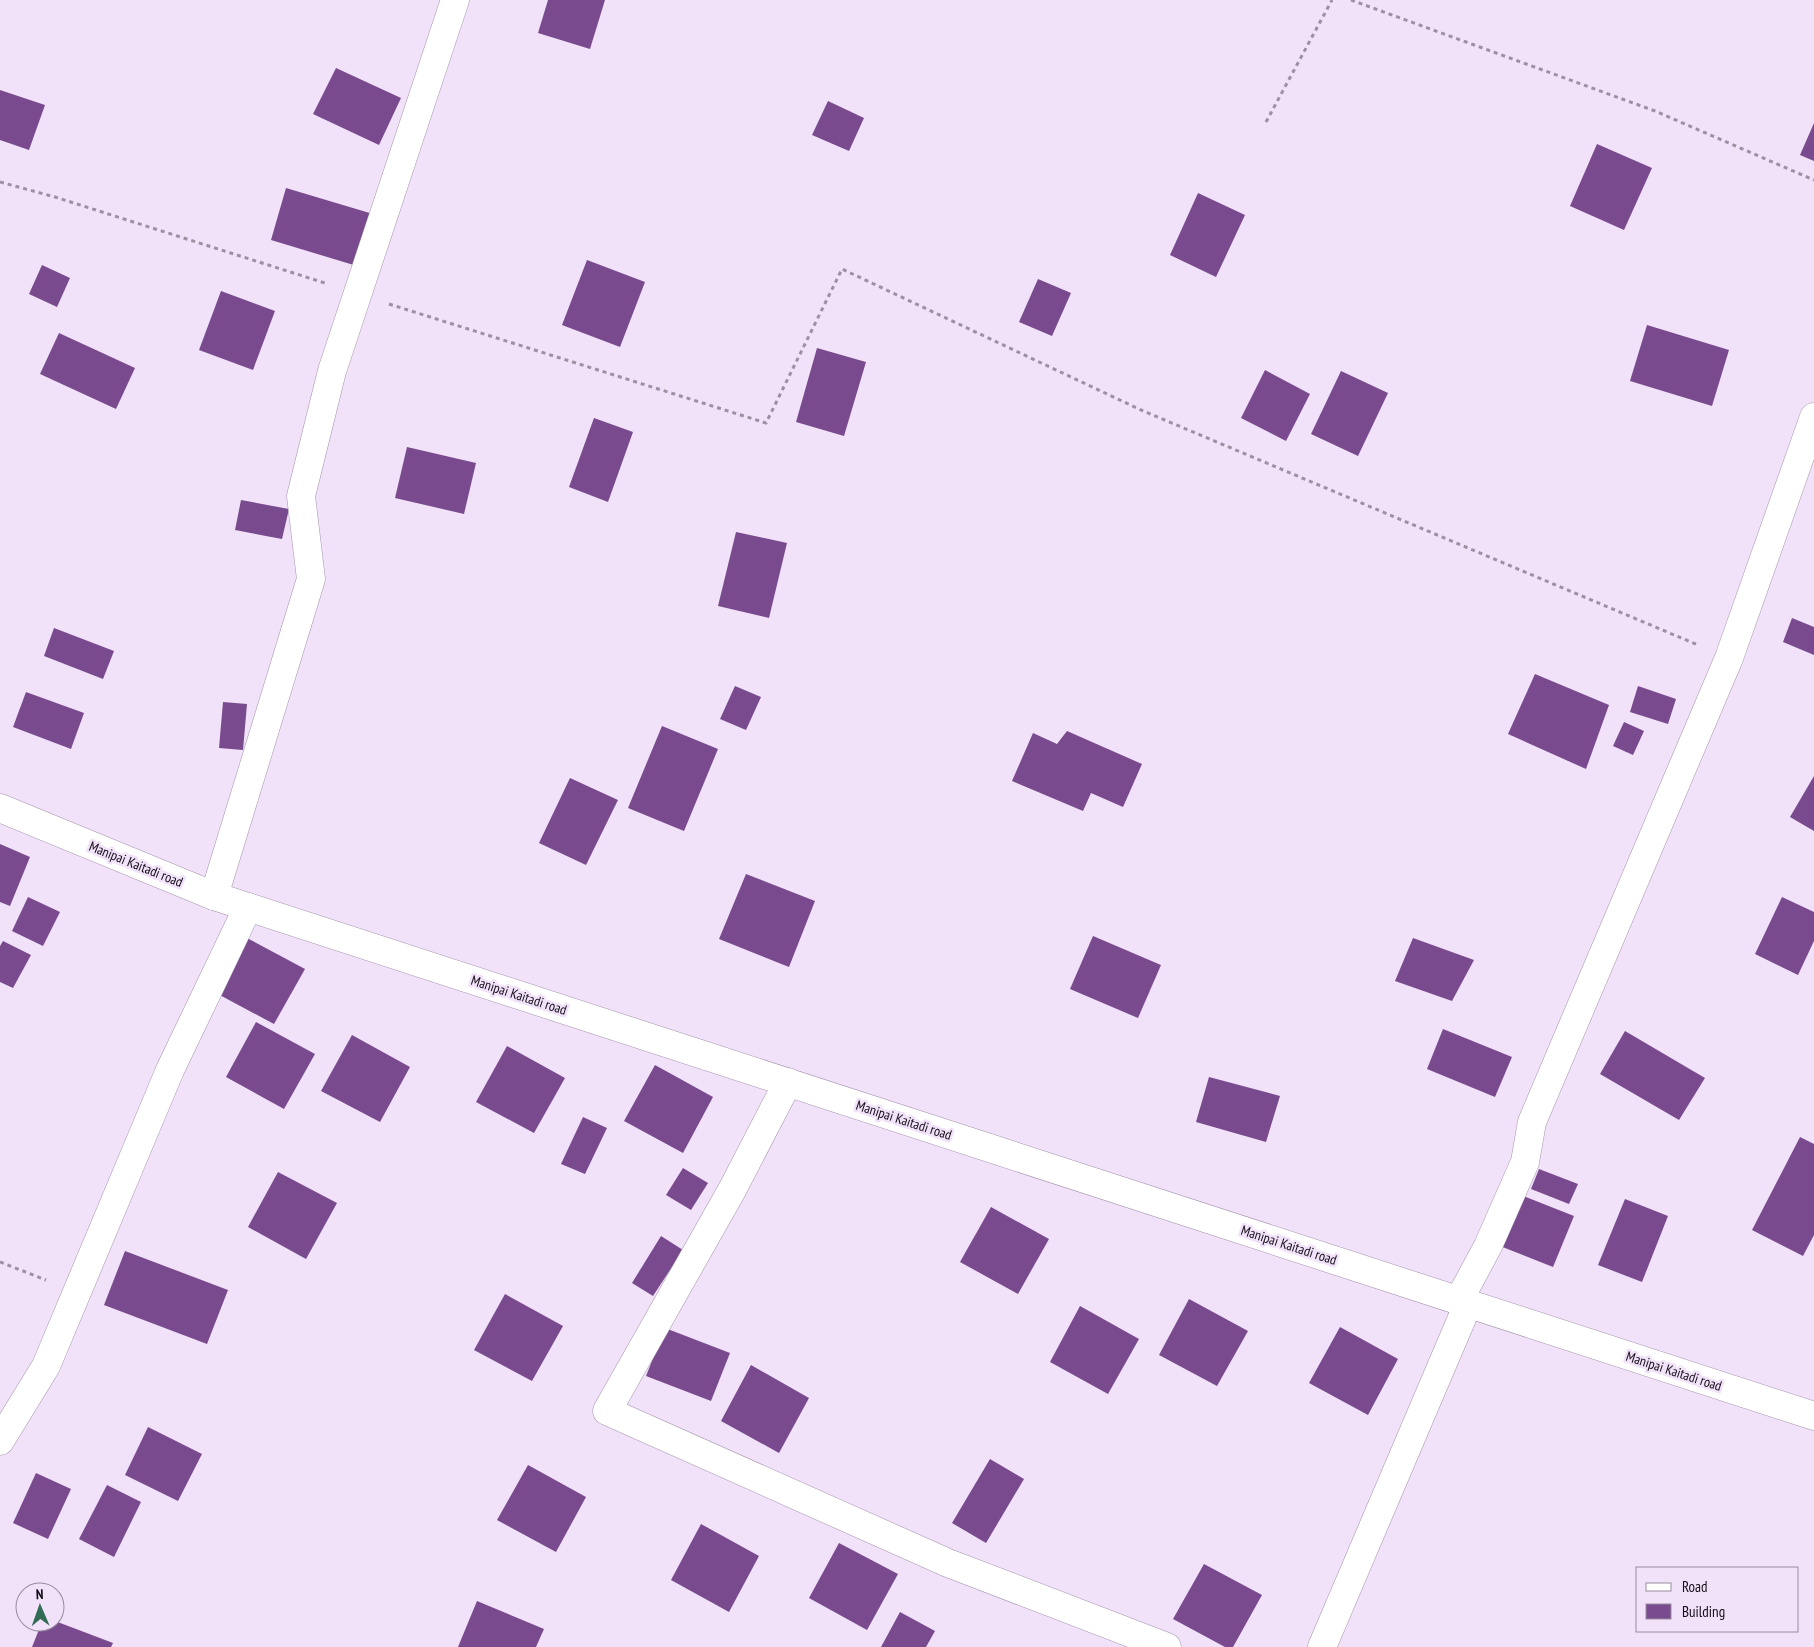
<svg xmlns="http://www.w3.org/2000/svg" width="1814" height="1647" font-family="'PT Sans Narrow',sans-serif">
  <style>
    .building { fill: #794b8e }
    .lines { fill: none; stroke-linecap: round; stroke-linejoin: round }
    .street-casing { stroke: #a495ab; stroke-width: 29 }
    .secondary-casing { stroke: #a495ab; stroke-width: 29 }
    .path { stroke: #9c90a1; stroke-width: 3; stroke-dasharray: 4 4; stroke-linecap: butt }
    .street { stroke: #fff; stroke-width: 28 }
    .secondary { stroke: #fff; stroke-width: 28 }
    .labels { text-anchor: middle; stroke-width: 5; stroke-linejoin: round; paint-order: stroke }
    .street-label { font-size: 14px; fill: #130d15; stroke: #f1e1f9 }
  </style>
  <rect width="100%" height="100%" fill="#f1e1f9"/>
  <!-- building -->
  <g class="building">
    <path d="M548,0H605L590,49L538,33Z"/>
    <path d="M336,68L401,98L379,145L313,114Z"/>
    <path d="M0,90L45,105L29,150L0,140Z"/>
    <path d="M828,101L864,118L849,151L812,135Z"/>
    <path d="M1814,123V161L1800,155Z"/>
    <path d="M1597,144L1652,168L1624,230L1570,206Z"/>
    <path d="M286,188L373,214L357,266L271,240Z"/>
    <path d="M1198,193L1245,215L1216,277L1170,255Z"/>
    <path d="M587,260L645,282L620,347L562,325Z"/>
    <path d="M42,265L70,278L57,307L29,294Z"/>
    <path d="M1038,279L1071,293L1052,336L1019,322Z"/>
    <path d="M221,291L275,311L253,370L199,350Z"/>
    <path d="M1647,325L1729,350L1712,406L1630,381Z"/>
    <path d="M59,333L135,368L116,409L40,374Z"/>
    <path d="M817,348L866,362L844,436L796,422Z"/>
    <path d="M1265,370L1310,394L1286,441L1241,418Z"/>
    <path d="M1341,371L1388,393L1358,456L1311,434Z"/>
    <path d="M594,418L633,432L608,502L569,487Z"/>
    <path d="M407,447L476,463L464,514L395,498Z"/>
    <path d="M241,500L289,509L282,539L235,530Z"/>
    <path d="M736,532L787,543L769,618L718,606Z"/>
    <path d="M1792,618L1814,627V655L1783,642Z"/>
    <path d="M54,628L114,651L103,679L44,656Z"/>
    <path d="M1535,674L1609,705L1586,769L1508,734Z"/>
    <path d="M735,686L761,697L746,730L720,719Z"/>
    <path d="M1638,686L1676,699L1668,724L1630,712Z"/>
    <path d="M26,692L84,713L71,749L13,727Z"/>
    <path d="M223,702L247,704L243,750L219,748Z"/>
    <path d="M1624,722L1644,731L1633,755L1613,746Z"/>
    <path d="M662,726L718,749L684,831L628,808Z"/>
    <path d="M1067,731L1142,764L1123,807L1091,793L1083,811L1012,781L1033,733L1057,744Z"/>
    <path d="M1814,776V831L1790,817Z"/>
    <path d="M570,778L618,800L586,865L539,843Z"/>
    <path d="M0,844L30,857L10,906L0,902Z"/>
    <path d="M746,874L815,901L789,967L719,939Z"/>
    <path d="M28,897L60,912L43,946L12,931Z"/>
    <path d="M1782,897L1814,912V941L1798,975L1755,954Z"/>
    <path d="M1093,936L1161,965L1138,1018L1070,989Z"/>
    <path d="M247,938L305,969L274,1024L216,993Z"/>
    <path d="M1413,938L1474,960L1452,1001L1395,981Z"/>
    <path d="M3,941L31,955L13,988L0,982V946Z"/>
    <path d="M256,1022L315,1054L284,1109L226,1077Z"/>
    <path d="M1443,1029L1512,1057L1495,1097L1427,1069Z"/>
    <path d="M1625,1031L1705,1078L1679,1120L1600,1074Z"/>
    <path d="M352,1035L410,1067L380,1122L321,1091Z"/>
    <path d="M507,1046L565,1078L534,1133L476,1102Z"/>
    <path d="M655,1065L713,1097L683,1153L624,1121Z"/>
    <path d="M1209,1077L1280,1096L1266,1142L1196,1122Z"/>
    <path d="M583,1117L607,1128L585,1174L561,1164Z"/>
    <path d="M1800,1137L1814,1144V1235L1803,1256L1752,1230Z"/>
    <path d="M683,1168L708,1183L691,1210L666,1195Z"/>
    <path d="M1539,1169L1578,1184L1569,1204L1531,1189Z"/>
    <path d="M278,1172L337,1203L306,1259L248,1227Z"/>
    <path d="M1521,1195L1574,1216L1553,1267L1500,1246Z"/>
    <path d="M1625,1199L1668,1216L1642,1282L1598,1265Z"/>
    <path d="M991,1207L1049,1239L1018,1294L960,1262Z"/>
    <path d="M661,1236L683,1250L653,1296L632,1283Z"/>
    <path d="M125,1251L228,1290L207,1344L104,1305Z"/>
    <path d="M505,1294L563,1326L532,1381L474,1350Z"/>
    <path d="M1189,1299L1248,1331L1217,1386L1159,1355Z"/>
    <path d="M1080,1306L1139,1339L1108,1394L1050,1362Z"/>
    <path d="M1340,1327L1398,1359L1368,1415L1309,1383Z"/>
    <path d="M665,1328L730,1353L711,1401L646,1376Z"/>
    <path d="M751,1365L809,1398L779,1453L721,1421Z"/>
    <path d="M148,1427L202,1454L178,1501L125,1475Z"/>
    <path d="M990,1459L1024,1479L986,1543L952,1523Z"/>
    <path d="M528,1465L586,1497L556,1552L497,1520Z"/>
    <path d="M36,1473L71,1489L48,1539L13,1523Z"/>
    <path d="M107,1485L141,1502L114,1557L79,1539Z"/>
    <path d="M701,1524L759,1556L729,1612L671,1580Z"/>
    <path d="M839,1543L898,1574L867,1630L809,1598Z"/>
    <path d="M1204,1564L1262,1595L1233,1647H1225L1173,1619Z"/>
    <path d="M477,1601L544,1629L536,1647H458Z"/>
    <path d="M900,1612L935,1631L926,1647H881Z"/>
    <path d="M55,1621L113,1643L111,1647H32L42,1622H55Z"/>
  </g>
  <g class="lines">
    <defs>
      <g id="street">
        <path d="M214,896L311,579L301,496L332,371L455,0"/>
        <path d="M788,1082L732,1190L607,1411L948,1563L1167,1647"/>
        <path d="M1459,1300L1488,1246L1525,1162L1532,1122L1729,658L1814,417"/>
        <path d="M0,1441L46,1366L170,1070L248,907"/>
        <path d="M1322,1647L1468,1304"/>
      </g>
      <path id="secondary" d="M0,808L214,896L1814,1416"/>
    </defs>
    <!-- street casing -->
    <use href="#street" class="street-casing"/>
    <!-- secondary casing -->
    <use href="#secondary" class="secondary-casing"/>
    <!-- path -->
    <g class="path">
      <path d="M1351,0L1655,111L1814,180"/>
      <path d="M1266,122L1332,0"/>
      <path d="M0,182L55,197L328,284"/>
      <path d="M389,304L766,423L842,269L1141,410L1698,645"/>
      <path d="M0,1262L46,1280"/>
    </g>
    <!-- street -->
    <use href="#street" class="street"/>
    <!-- secondary -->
    <use href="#secondary" class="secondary"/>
  </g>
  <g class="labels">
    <!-- street labels -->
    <g class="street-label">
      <text transform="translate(136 864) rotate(22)" y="5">Manipai Kaitadi road</text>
      <text transform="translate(519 995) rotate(18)" y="5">Manipai Kaitadi road</text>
      <text transform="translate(904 1120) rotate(18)" y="5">Manipai Kaitadi road</text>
      <text transform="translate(1289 1245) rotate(18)" y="5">Manipai Kaitadi road</text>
      <text transform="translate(1674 1371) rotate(18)" y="5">Manipai Kaitadi road</text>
    </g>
  </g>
  <!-- legend -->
  <rect x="1636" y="1567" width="162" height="65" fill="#f1e1f9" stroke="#988c9e"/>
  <rect x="1646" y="1583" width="25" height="8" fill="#ffffff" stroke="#988c9e"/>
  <text x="1682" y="1592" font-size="15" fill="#130d15">Road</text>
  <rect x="1646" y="1604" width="25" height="15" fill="#794b8e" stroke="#988c9e"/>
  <text x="1682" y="1617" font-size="15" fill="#130d15">Building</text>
  <!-- north arrow -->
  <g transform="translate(40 1607) rotate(358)"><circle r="24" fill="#f1e1f9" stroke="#988c9e"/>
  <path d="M0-4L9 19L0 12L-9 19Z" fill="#326b54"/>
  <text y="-8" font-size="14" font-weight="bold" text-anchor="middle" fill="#130d15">N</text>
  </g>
</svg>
